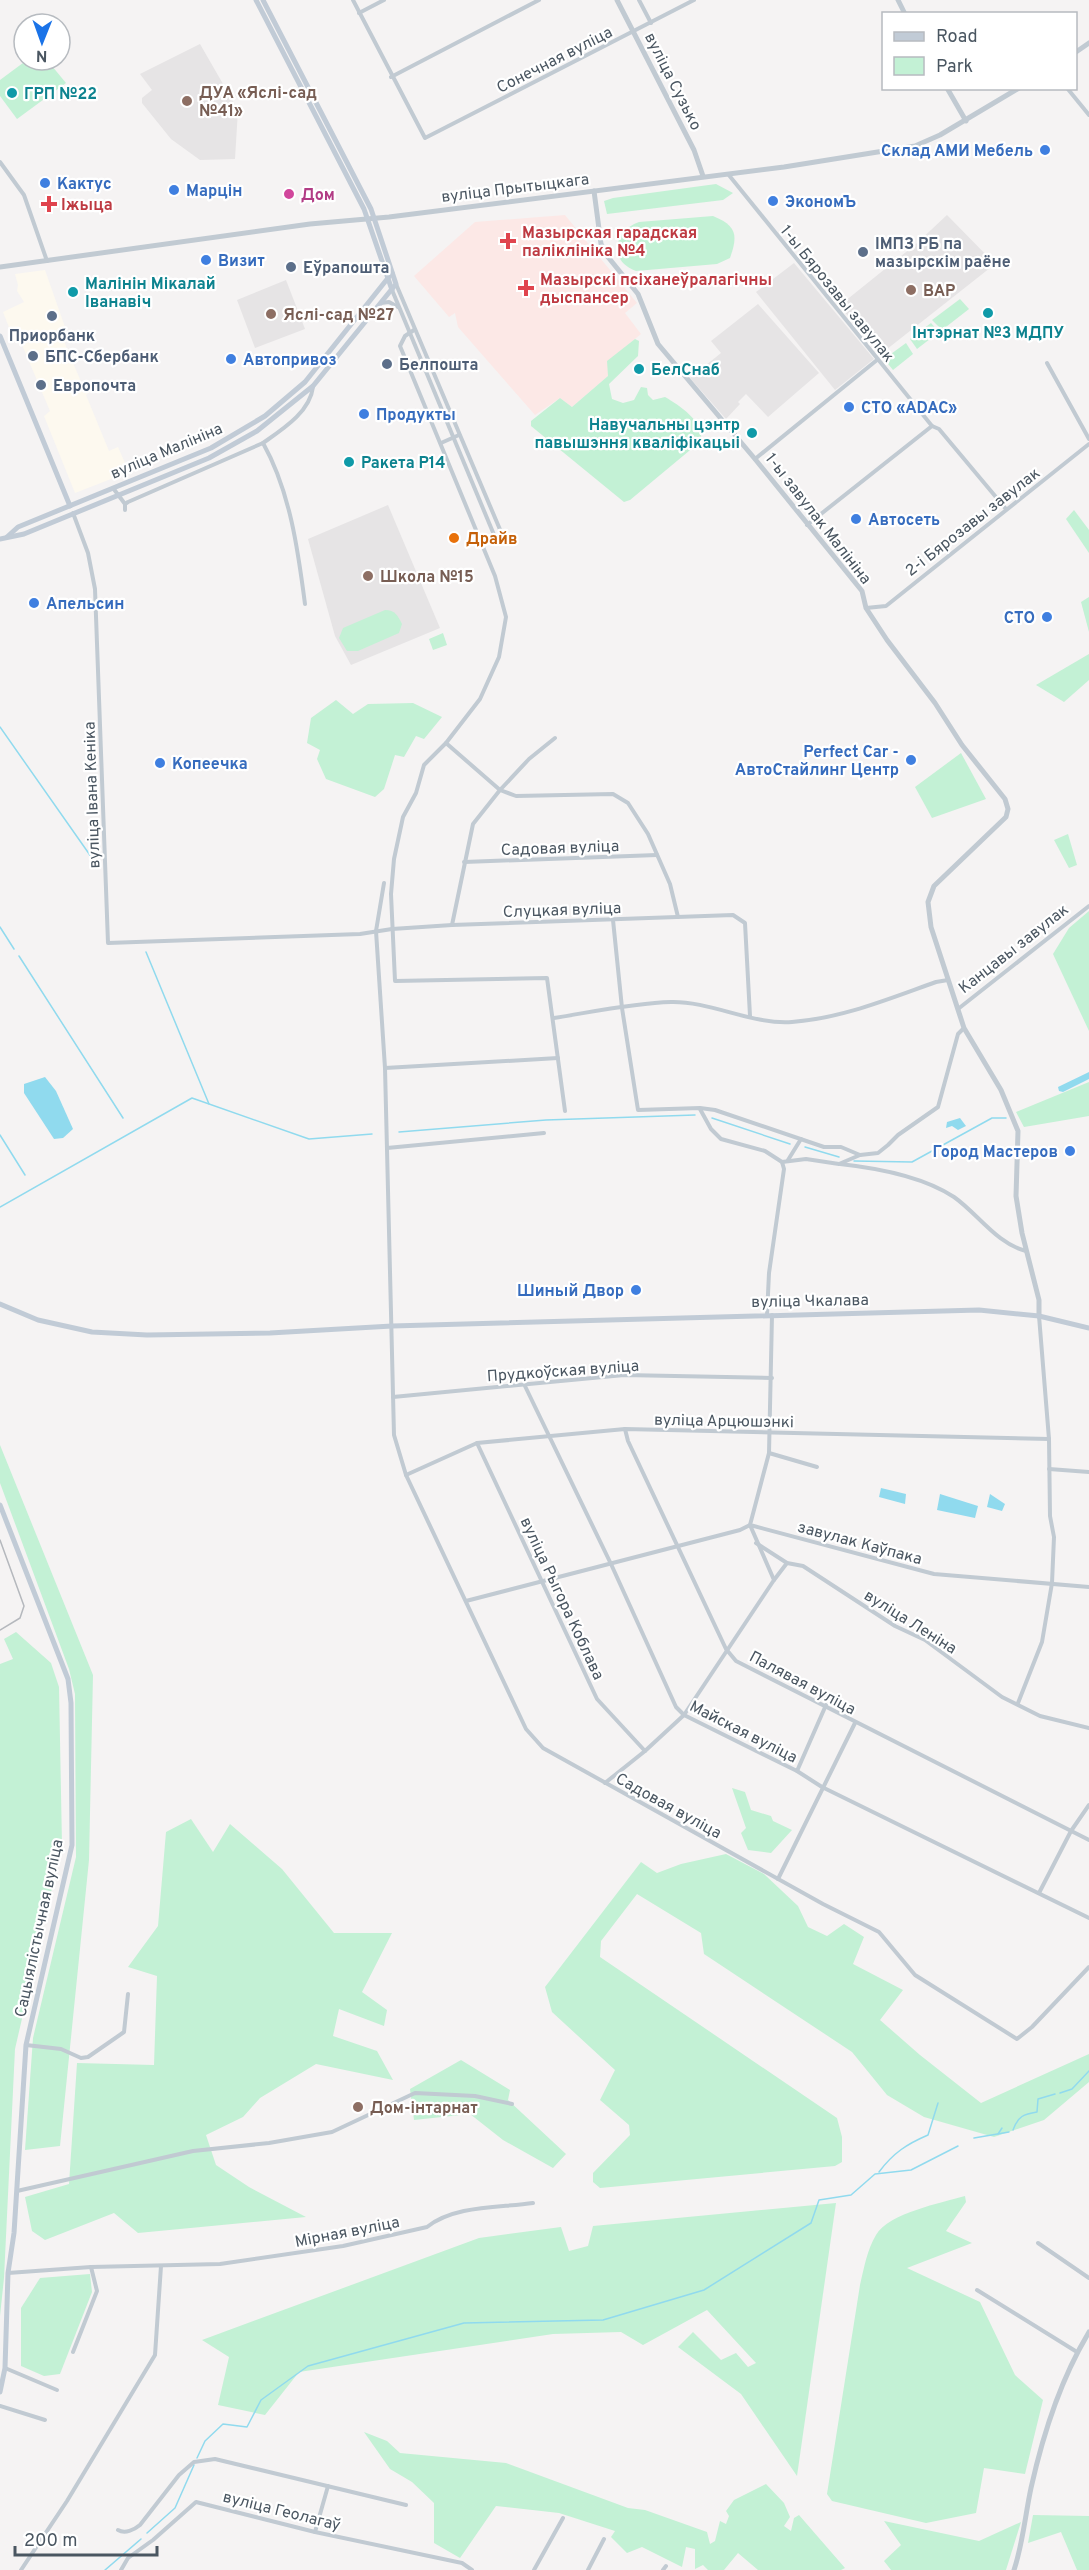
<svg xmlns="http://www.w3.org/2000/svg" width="1089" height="2570" font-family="Overpass,sans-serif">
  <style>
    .commercial { fill: #fdf9ef }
    .education { fill: #e6e4e5 }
    .medical { fill: #fce8e6 }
    .green { fill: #c3f1d5 }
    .water { fill: #90daee }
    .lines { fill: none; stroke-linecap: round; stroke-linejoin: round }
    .stream { stroke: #90daee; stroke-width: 1.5 }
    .minor { stroke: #c1cad2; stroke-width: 4 }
    .tertiary { stroke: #c1cad2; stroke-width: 5 }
    .secondary { stroke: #c1cbd6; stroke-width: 5 }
    .tram { stroke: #b5b8bd; stroke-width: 1.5 }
    .culture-dot { fill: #0f9aa8; stroke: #fff; stroke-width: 2 }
    .education-dot { fill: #8d6e63; stroke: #fff; stroke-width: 2 }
    .shop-dot { fill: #3f7fe0; stroke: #fff; stroke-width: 2 }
    .hotel-dot { fill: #d1479c; stroke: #fff; stroke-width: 2 }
    .health-dot { fill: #e0444e; stroke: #fff; stroke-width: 2 }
    .service-dot { fill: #5c6f8a; stroke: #fff; stroke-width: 2 }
    .food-dot { fill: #e8710a; stroke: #fff; stroke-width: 2 }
    .labels { text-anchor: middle; stroke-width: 4.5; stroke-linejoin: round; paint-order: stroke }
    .street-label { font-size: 16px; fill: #4a5661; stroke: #fff }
    .education-label { font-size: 16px; font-weight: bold; fill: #785e54; stroke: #fff; text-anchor: start }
    .culture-label { font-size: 16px; font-weight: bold; fill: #0d838f; stroke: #fff; text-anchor: start }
    .shop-label { font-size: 16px; font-weight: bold; fill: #366cbe; stroke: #fff; text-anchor: start }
    .hotel-label { font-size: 16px; font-weight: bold; fill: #b23c85; stroke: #fff; text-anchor: start }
    .health-label { font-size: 16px; font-weight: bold; fill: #be3a42; stroke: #fff; text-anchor: start }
    .service-label { font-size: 16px; font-weight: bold; fill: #4e5e75; stroke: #fff; text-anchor: start }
    .food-label { font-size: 16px; font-weight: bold; fill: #c56008; stroke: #fff; text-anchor: start }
  </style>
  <rect width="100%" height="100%" fill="#f5f3f3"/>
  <!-- commercial -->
  <path class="commercial" d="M45,270L65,327L62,329L67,337L63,339L82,384H88L90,392L86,395L109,451L118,447L129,472L75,493L44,416L50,411L17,333L12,335L3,312L24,302L17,291L18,285L15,274Z"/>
  <!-- education -->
  <g class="education">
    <path d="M200,44L238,110L235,159L200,160L171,139L142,103V98L152,90L140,74Z"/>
    <path d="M947,215L995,264L882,353L839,306L916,244Z"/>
    <path d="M794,263L874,359L835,390L756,292Z"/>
    <path d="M286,280L305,329L255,348L237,300Z"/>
    <path d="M758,304L819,373L768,417L746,394L738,402L740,404L726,419L690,378L721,353L711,341Z"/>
    <path d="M388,505L440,628L351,665L335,636L308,539Z"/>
  </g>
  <!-- medical -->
  <path class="medical" d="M565,215L637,303L625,313L641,334L608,361V376L572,407L560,398L535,415L458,327L455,313L449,317L414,276L475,222Z"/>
  <!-- green -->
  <g class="green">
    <path d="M27,60H47L66,83L17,119L0,96V80Z"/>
    <path d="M716,184L733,193L723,200L607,214L604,201L613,198Z"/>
    <path d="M713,216C737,226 738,235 730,258L717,264L636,271C608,261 613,231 639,222Z"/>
    <path d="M960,299L969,309L942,330L932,320Z"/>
    <path d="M931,323L939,332L917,349L910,339Z"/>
    <path d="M635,339L639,341L638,356L609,384L612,399L623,403L634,400L641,387L647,388L648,395L653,400L665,397C679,405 705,422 701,441L630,500L624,502L531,426V421L560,398L572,407L608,376L607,361Z"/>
    <path d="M906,343L913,354L893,370L884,359Z"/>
    <path d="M1074,510L1089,530V553L1066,519Z"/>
    <path d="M1089,597V632L1081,602Z"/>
    <path d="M385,610C395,610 398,616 402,624L399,633L358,651H347L339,638L343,628Z"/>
    <path d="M443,633L447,645L433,650L429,639Z"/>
    <path d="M1089,654V680L1064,702L1036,685Z"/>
    <path d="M336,700L353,714L368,704L413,703L442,717L424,739L416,736L404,757L395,755L384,789L375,797L326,779L317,759L320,750L307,743L311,718Z"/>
    <path d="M961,753L986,799L932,818L915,787Z"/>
    <path d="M1068,834L1077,865L1069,868L1054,840Z"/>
    <path d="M1089,911V1031L1053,954L1069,928Z"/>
    <path d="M1089,1082V1116L1024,1127L1016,1112Z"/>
    <path d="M0,1445L93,1675L89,1860L60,2146L25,2150L33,2038L76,1857L75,1694L69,1669L0,1483Z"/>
    <path d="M16,1632L51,1663L59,1687L62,1845L15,2049L4,2278L0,2316V1664L13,1659L4,1639Z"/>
    <path d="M732,1788L745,1792L751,1810L771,1816L773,1821L792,1830L771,1853L748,1850L741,1833L746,1828Z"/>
    <path d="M191,1819L213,1852L230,1824L282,1869L334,1933H392L362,1992L387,2010L384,2026L339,2009L333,2036L377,2051L393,2080L316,2064L260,2098L243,2117L206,2135L216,2165L249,2187L306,2217L138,2233L114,2213L45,2240L32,2231L25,2197L69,2184L77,2063L154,2065L157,1976L128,1967L158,1926L166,1832Z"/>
    <path d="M726,1854L764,1874L798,1906L808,1927L827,1936L844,1924L864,1937L853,1964L903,1990L880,2020L920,2055L981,2103L1089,2054V2082L1044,2120L994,2137L924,2117L887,2095L852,2052L704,1954L701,1933L637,1894L601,1941L600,1957L837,2118L842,2137V2162L835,2166L600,2188L593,2182V2173L630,2135L629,2125L600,2100L615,2070L552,2012L545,1987L641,1862L657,1873L681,1864Z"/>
    <path d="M461,2060L510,2090L508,2100L566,2154L553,2168L503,2140L470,2114L414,2120L410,2089Z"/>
    <path d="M965,2196L966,2202L946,2231L972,2243L907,2268L980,2302L1015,2375L1043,2400L1025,2474L984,2468L976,2513L926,2523L832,2501L827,2494L860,2285C864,2268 867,2250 876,2235C889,2213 941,2203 965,2196Z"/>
    <path d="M836,2203L797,2476L741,2394L678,2347L693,2332L721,2360L736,2353L748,2367L756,2363L707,2310L643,2345L621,2332L553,2334L299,2372L265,2415L218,2405L229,2357L202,2340L479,2238L561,2227L569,2251L588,2246L593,2226Z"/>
    <path d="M90,2274L92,2292L60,2374L44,2376L21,2366V2308L40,2278Z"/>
    <path d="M364,2432L387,2441L400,2453L506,2463L628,2508L645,2510L707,2532L710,2544L715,2541L720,2521L726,2524L729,2516L726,2511L734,2500L766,2484L784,2503L790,2517L784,2526L791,2531L794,2518L799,2515L845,2568L841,2570H758L738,2553L724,2570H708L703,2565L695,2569V2549L686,2547L682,2567L642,2547L627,2553L611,2537L615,2531L559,2513L496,2506L460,2558L434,2543V2503L412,2482L390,2469Z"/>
    <path d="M1033,2515L1089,2516V2570H1077L1061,2532L1028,2543Z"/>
    <path d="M884,2521L979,2541L1021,2522L1006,2570H891L884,2561L901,2545Z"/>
  </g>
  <!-- water -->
  <g class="water">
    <path d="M1089,1072V1079L1063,1092L1059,1091L1058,1087Z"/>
    <path d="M45,1077L56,1091L73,1129L63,1138L54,1139L24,1093V1084Z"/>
    <path d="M960,1118L966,1126L958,1130L952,1126L946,1128L947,1122Z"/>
    <path d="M881,1488L906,1494L905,1504L879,1497Z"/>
    <path d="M940,1494L978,1506L975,1518L937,1510Z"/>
    <path d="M990,1494L1005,1504L1002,1511L987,1507Z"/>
  </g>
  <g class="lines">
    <!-- stream -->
    <g class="stream">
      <path d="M0,727L92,858"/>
      <path d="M0,927L14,949"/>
      <path d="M146,952L209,1104"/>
      <path d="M19,956L123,1118"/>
      <path d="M712,1118L790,1144"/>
      <path d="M399,1132L546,1120L695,1115"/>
      <path d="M0,1135L25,1175"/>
      <path d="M805,1147L839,1157"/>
      <path d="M854,1161L912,1162L992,1118H1006"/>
      <path d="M0,1207L192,1098L309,1139L372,1134"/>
      <path d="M1060,2093L1072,2089L1089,2071"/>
      <path d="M1013,2130C1018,2116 1024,2114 1037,2112L1038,2099L1055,2094"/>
      <path d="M998,2134L1002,2128"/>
      <path d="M974,2138L1009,2132"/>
      <path d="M879,2172C893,2153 907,2144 928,2135L938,2103"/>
      <path d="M197,2458L205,2441L223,2424L247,2427L261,2400L308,2366L464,2323L603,2320L704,2290L811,2223L819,2200L851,2195L875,2174L911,2170L958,2146"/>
      <path d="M147,2533L175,2508L194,2465"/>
      <path d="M105,2570L141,2539"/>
    </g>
    <!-- minor -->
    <g class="minor">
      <path d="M353,0L425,138L694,0"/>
      <path d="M639,0L651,23"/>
      <path d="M359,13L384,0"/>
      <path d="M391,77L539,0"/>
      <path d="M1067,88L1089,115"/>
      <path d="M0,162L24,195L47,261"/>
      <path d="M728,174L932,426"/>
      <path d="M396,284L504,539"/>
      <path d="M392,290L497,542"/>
      <path d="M381,303L389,302L398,307"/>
      <path d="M414,330L405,336L400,346L495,576L506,617L499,657L480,699L446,743L424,765L416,793L403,817L394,859L391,894L395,981L547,978L565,1111"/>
      <path d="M1047,363L1089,439"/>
      <path d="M441,443L459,435"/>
      <path d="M755,459L877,360"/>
      <path d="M113,488L125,504"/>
      <path d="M125,510V504L128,502L263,443"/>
      <path d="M73,513L88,553L95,589L108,943L360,934L392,929L452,925L733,915L745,923L750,1016"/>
      <path d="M807,525L932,426L939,429L1006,509"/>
      <path d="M305,604C298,550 290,491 263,443C283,429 310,412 313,387"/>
      <path d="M866,608L886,606L1089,444"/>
      <path d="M446,743L500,790L516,796L613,794L628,803L648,834L670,884L678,917"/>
      <path d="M464,862L657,855"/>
      <path d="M384,883L376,931L385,1068L394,1435L406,1475L526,1729L543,1748L823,1904L879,1932L915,1975L1017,2039L1032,2027L1089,1967"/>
      <path d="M613,920L622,1008L638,1110L700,1108L715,1110L824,1147H841L860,1155"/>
      <path d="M452,925L473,824L500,790L529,759L555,738"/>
      <path d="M958,1009L1089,906"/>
      <path d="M554,1018C592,1012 633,1003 671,1002C710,1001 753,1025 792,1022C843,1018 888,999 936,982L948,980"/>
      <path d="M385,1068L558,1058"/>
      <path d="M700,1109L711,1129L721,1139L765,1151L782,1162L784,1169L769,1273L767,1315"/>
      <path d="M387,1148L544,1133"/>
      <path d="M788,1160L801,1139"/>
      <path d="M782,1162L806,1159L839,1164L860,1155L878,1153L888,1145L898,1135L938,1107L958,1034L964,1028"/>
      <path d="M840,1164C877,1168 922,1176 954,1197C978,1214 997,1244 1026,1251"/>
      <path d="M772,1315L769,1453L750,1525L934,1574L1089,1587"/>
      <path d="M524,1384L611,1564L676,1707L684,1715L797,1771L822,1787L1089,1918"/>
      <path d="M393,1397L624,1375L772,1378"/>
      <path d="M625,1429L628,1441L726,1649L736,1661L1089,1840"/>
      <path d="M477,1443L597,1699L645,1751"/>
      <path d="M769,1453L817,1467"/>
      <path d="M1049,1469L1089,1472"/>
      <path d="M406,1475L477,1443L625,1429L1049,1439"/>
      <path d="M756,1543L787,1563L803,1566L895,1626L925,1640L1002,1697L1040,1716L1089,1728"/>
      <path d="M774,1580L787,1563"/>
      <path d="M466,1601L740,1530L750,1525L774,1580L684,1715L645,1751L605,1783"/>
      <path d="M1018,1703L1042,1642L1052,1583L1054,1537L1050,1516L1049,1439L1039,1316"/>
      <path d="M797,1771L826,1705"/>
      <path d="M778,1879L855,1723"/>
      <path d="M1039,1893L1071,1831L1089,1805"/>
      <path d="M26,2045L61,2049L81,2058L88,2057L124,2032L128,1994"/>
      <path d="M17,2191L193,2151L269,2143L332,2132L415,2093L475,2096L512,2104"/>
      <path d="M1038,2243L1089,2278"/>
      <path d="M8,2273L91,2267L220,2264L343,2246L427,2227C455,2205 499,2208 533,2203"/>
      <path d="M977,2290L1077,2352"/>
      <path d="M73,2352L97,2291L91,2267"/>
      <path d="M5,2368L57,2390"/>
      <path d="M0,2406L45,2420"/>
      <path d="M118,2530C125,2534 134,2530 140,2525L179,2475L194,2462L215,2459L406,2505"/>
      <path d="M315,2532L328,2486"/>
      <path d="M21,2570L67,2501L155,2355L161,2266"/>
      <path d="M121,2570L128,2558L153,2540L196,2502L315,2532L462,2563L472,2570"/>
      <path d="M534,2570L563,2518"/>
      <path d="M588,2570L604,2539"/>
      <path d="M663,2570L666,2566"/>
    </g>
    <!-- tertiary -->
    <g class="tertiary">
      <path d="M617,0L694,150L703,176"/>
      <path d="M898,0L905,14"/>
      <path d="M1076,52L1089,43"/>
      <path d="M947,88L966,121"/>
      <path d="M594,191L601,244L608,257L638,294L658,344L755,459L862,591L866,608L887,640L935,703L962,745L1005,799L1008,809L1006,817L934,886L928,902L931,927L964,1028L1001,1090L1018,1131L1016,1196L1022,1233L1039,1300V1316"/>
      <path d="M0,267L310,224L389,217L784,167L915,146L940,135L1019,88"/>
      <path d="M1014,2570C1023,2543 1025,2516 1031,2488C1043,2434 1060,2380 1089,2332"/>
    </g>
    <!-- secondary -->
    <g class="secondary">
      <path d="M256,0L364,209L392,290"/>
      <path d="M0,336L70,506"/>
      <path d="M7,537L18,527L211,448L265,416L305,382L392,273"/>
      <path d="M0,539L24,534L209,458L257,431L313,386L396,284L371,209L263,0"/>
      <path d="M0,1304L38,1320L92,1332L147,1335L270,1333L392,1326L979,1310L1039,1316L1089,1328"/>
      <path d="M0,1505L68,1679L71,1703L72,1845L26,2045L14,2233L8,2273L5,2368L0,2392"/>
    </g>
    <!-- tram -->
    <path class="tram" d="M0,1540L24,1606L20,1618L0,1630"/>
  </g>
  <!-- markers -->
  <g class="culture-dot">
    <circle cx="12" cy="93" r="6"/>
    <circle cx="73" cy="292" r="6"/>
    <circle cx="988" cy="313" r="6"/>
    <circle cx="639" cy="369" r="6"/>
    <circle cx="752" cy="433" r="6"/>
    <circle cx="349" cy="462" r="6"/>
  </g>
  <g class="education-dot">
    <circle cx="187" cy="101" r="6"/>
    <circle cx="911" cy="290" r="6"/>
    <circle cx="271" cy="314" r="6"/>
    <circle cx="368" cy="576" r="6"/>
    <circle cx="358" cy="2107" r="6"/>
  </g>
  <g class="shop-dot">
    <circle cx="1045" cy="150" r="6"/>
    <circle cx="45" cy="183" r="6"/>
    <circle cx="174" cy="190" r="6"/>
    <circle cx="773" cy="201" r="6"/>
    <circle cx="206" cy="260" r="6"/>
    <circle cx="231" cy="359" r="6"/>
    <circle cx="849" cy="407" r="6"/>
    <circle cx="364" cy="414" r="6"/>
    <circle cx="856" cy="519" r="6"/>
    <circle cx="34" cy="603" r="6"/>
    <circle cx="1047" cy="617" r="6"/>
    <circle cx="911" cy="760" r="6"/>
    <circle cx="160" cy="763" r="6"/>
    <circle cx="1070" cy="1151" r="6"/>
    <circle cx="636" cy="1290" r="6"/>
  </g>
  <circle class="hotel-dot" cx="289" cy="194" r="6"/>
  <g class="health-dot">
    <path d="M46 195h6v6h6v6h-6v6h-6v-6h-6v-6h6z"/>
    <path d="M505 232h6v6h6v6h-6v6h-6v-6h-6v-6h6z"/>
    <path d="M523 279h6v6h6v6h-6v6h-6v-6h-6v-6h6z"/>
  </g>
  <g class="service-dot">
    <circle cx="863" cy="252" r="6"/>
    <circle cx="291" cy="267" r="6"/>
    <circle cx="52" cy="316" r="6"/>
    <circle cx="33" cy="356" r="6"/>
    <circle cx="387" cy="364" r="6"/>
    <circle cx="41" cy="385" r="6"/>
  </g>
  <circle class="food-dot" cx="454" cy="538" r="6"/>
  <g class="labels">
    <!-- street labels -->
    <g class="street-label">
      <text transform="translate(554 59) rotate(-27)" y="6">Сонечная вуліца</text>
      <text transform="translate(674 81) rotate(63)" y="6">вуліца Сузько</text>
      <text transform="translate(515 187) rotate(-7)" y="6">вуліца Прытыцкага</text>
      <text transform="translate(838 293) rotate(51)" y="6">1-ы Бярозавы завулак</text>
      <text transform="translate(166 450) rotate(-23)" y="6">вуліца Малініна</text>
      <text transform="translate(819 518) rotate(52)" y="6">1-ы завулак Малініна</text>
      <text transform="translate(972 521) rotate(-38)" y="6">2-і Бярозавы завулак</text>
      <text transform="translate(91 795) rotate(-92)" y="6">вуліца Івана Кеніка</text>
      <text transform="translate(560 847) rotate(-2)" y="6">Садовая вуліца</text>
      <text transform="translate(562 909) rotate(-2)" y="6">Слуцкая вуліца</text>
      <text transform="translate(1013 948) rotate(-38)" y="6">Канцавы завулак</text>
      <text transform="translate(810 1300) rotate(-1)" y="6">вуліца Чкалава</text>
      <text transform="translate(563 1370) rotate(-4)" y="6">Прудкоўская вуліца</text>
      <text transform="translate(724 1420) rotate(1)" y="6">вуліца Арцюшэнкі</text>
      <text transform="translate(860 1542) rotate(15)" y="6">завулак Каўпака</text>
      <text transform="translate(563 1598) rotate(65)" y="6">вуліца Рыгора Коблава</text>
      <text transform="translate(911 1621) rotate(32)" y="6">вуліца Леніна</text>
      <text transform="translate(803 1682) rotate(28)" y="6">Палявая вуліца</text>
      <text transform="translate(744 1731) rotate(27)" y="6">Майская вуліца</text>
      <text transform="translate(669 1805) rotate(29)" y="6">Садовая вуліца</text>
      <text transform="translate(38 1928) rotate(-78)" y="6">Сацыялістычная вуліца</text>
      <text transform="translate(347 2231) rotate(-11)" y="6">Мірная вуліца</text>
      <text transform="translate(282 2510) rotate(14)" y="6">вуліца Геолагаў</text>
    </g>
    <!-- education labels -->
    <g class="education-label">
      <text x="199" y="98">ДУА «Яслі-сад<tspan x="199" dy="18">№41»</tspan></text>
      <text x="923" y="296">ВАР</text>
      <text x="283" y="320">Яслі-сад №27</text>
      <text x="380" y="582">Школа №15</text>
      <text x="370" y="2113">Дом-інтарнат</text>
    </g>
    <!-- culture labels -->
    <g class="culture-label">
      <text x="24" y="99">ГРП №22</text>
      <text x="85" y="289">Малінін Мікалай<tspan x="85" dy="18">Іванавіч</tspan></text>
      <text x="988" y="338" text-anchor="middle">Інтэрнат №3 МДПУ</text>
      <text x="651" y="375">БелСнаб</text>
      <text x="740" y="430" text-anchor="end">Навучальны цэнтр<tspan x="740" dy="18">павышэння кваліфікацыі</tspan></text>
      <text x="361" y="468">Ракета Р14</text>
    </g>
    <!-- shop labels -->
    <g class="shop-label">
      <text x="1033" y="156" text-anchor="end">Склад АМИ Мебель</text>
      <text x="57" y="189">Кактус</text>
      <text x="186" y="196">Марцін</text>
      <text x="785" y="207">ЭкономЪ</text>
      <text x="218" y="266">Визит</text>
      <text x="243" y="365">Автопривоз</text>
      <text x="861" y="413">СТО «ADAC»</text>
      <text x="376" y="420">Продукты</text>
      <text x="868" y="525">Автосеть</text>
      <text x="46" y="609">Апельсин</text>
      <text x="1035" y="623" text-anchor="end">СТО</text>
      <text x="899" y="757" text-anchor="end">Perfect Car -<tspan x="899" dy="18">АвтоСтайлинг Центр</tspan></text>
      <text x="172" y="769">Копеечка</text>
      <text x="1058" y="1157" text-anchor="end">Город Мастеров</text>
      <text x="624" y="1296" text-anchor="end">Шиный Двор</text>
    </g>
    <!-- hotel labels -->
    <g class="hotel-label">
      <text x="301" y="200">Дом</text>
    </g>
    <!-- health labels -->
    <g class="health-label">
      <text x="61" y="210">Іжыца</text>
      <text x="522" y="238">Мазырская гарадская<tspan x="522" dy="18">паліклініка №4</tspan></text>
      <text x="540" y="285">Мазырскі псіханеўралагічны<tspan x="540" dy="18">дыспансер</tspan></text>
    </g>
    <!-- service labels -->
    <g class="service-label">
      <text x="875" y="249">ІМПЗ РБ па<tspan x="875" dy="18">мазырскім раёне</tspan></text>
      <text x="303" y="273">Еўрапошта</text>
      <text x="52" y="341" text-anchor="middle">Приорбанк</text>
      <text x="45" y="362">БПС-Сбербанк</text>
      <text x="399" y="370">Белпошта</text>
      <text x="53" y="391">Европочта</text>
    </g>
    <!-- food labels -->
    <g class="food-label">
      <text x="466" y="544">Драйв</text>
    </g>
  </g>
  <!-- legend -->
  <rect x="882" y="12" width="195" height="78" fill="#ffffff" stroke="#b7bbc0" stroke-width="1.5"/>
  <rect x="894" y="32" width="30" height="9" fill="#c1cbd6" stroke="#b7bbc0" stroke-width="1.5"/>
  <text x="936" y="42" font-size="18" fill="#4a5661">Road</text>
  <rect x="894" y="57" width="30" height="18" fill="#c3f1d5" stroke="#b7bbc0" stroke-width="1.5"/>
  <text x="936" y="72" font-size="18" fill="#4a5661">Park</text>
  <!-- north arrow -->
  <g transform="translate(42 42) rotate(181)"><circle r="28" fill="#ffffff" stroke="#b7bbc0" stroke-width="1.5"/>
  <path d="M0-4.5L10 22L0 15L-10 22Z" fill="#1a73e8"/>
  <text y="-9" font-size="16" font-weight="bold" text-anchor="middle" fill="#4a5661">N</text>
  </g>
  <!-- scale -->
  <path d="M15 2546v9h142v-9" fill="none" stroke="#4a5661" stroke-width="3"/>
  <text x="24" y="2546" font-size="18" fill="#4a5661" stroke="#ffffff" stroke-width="4.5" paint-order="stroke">200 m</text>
</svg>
